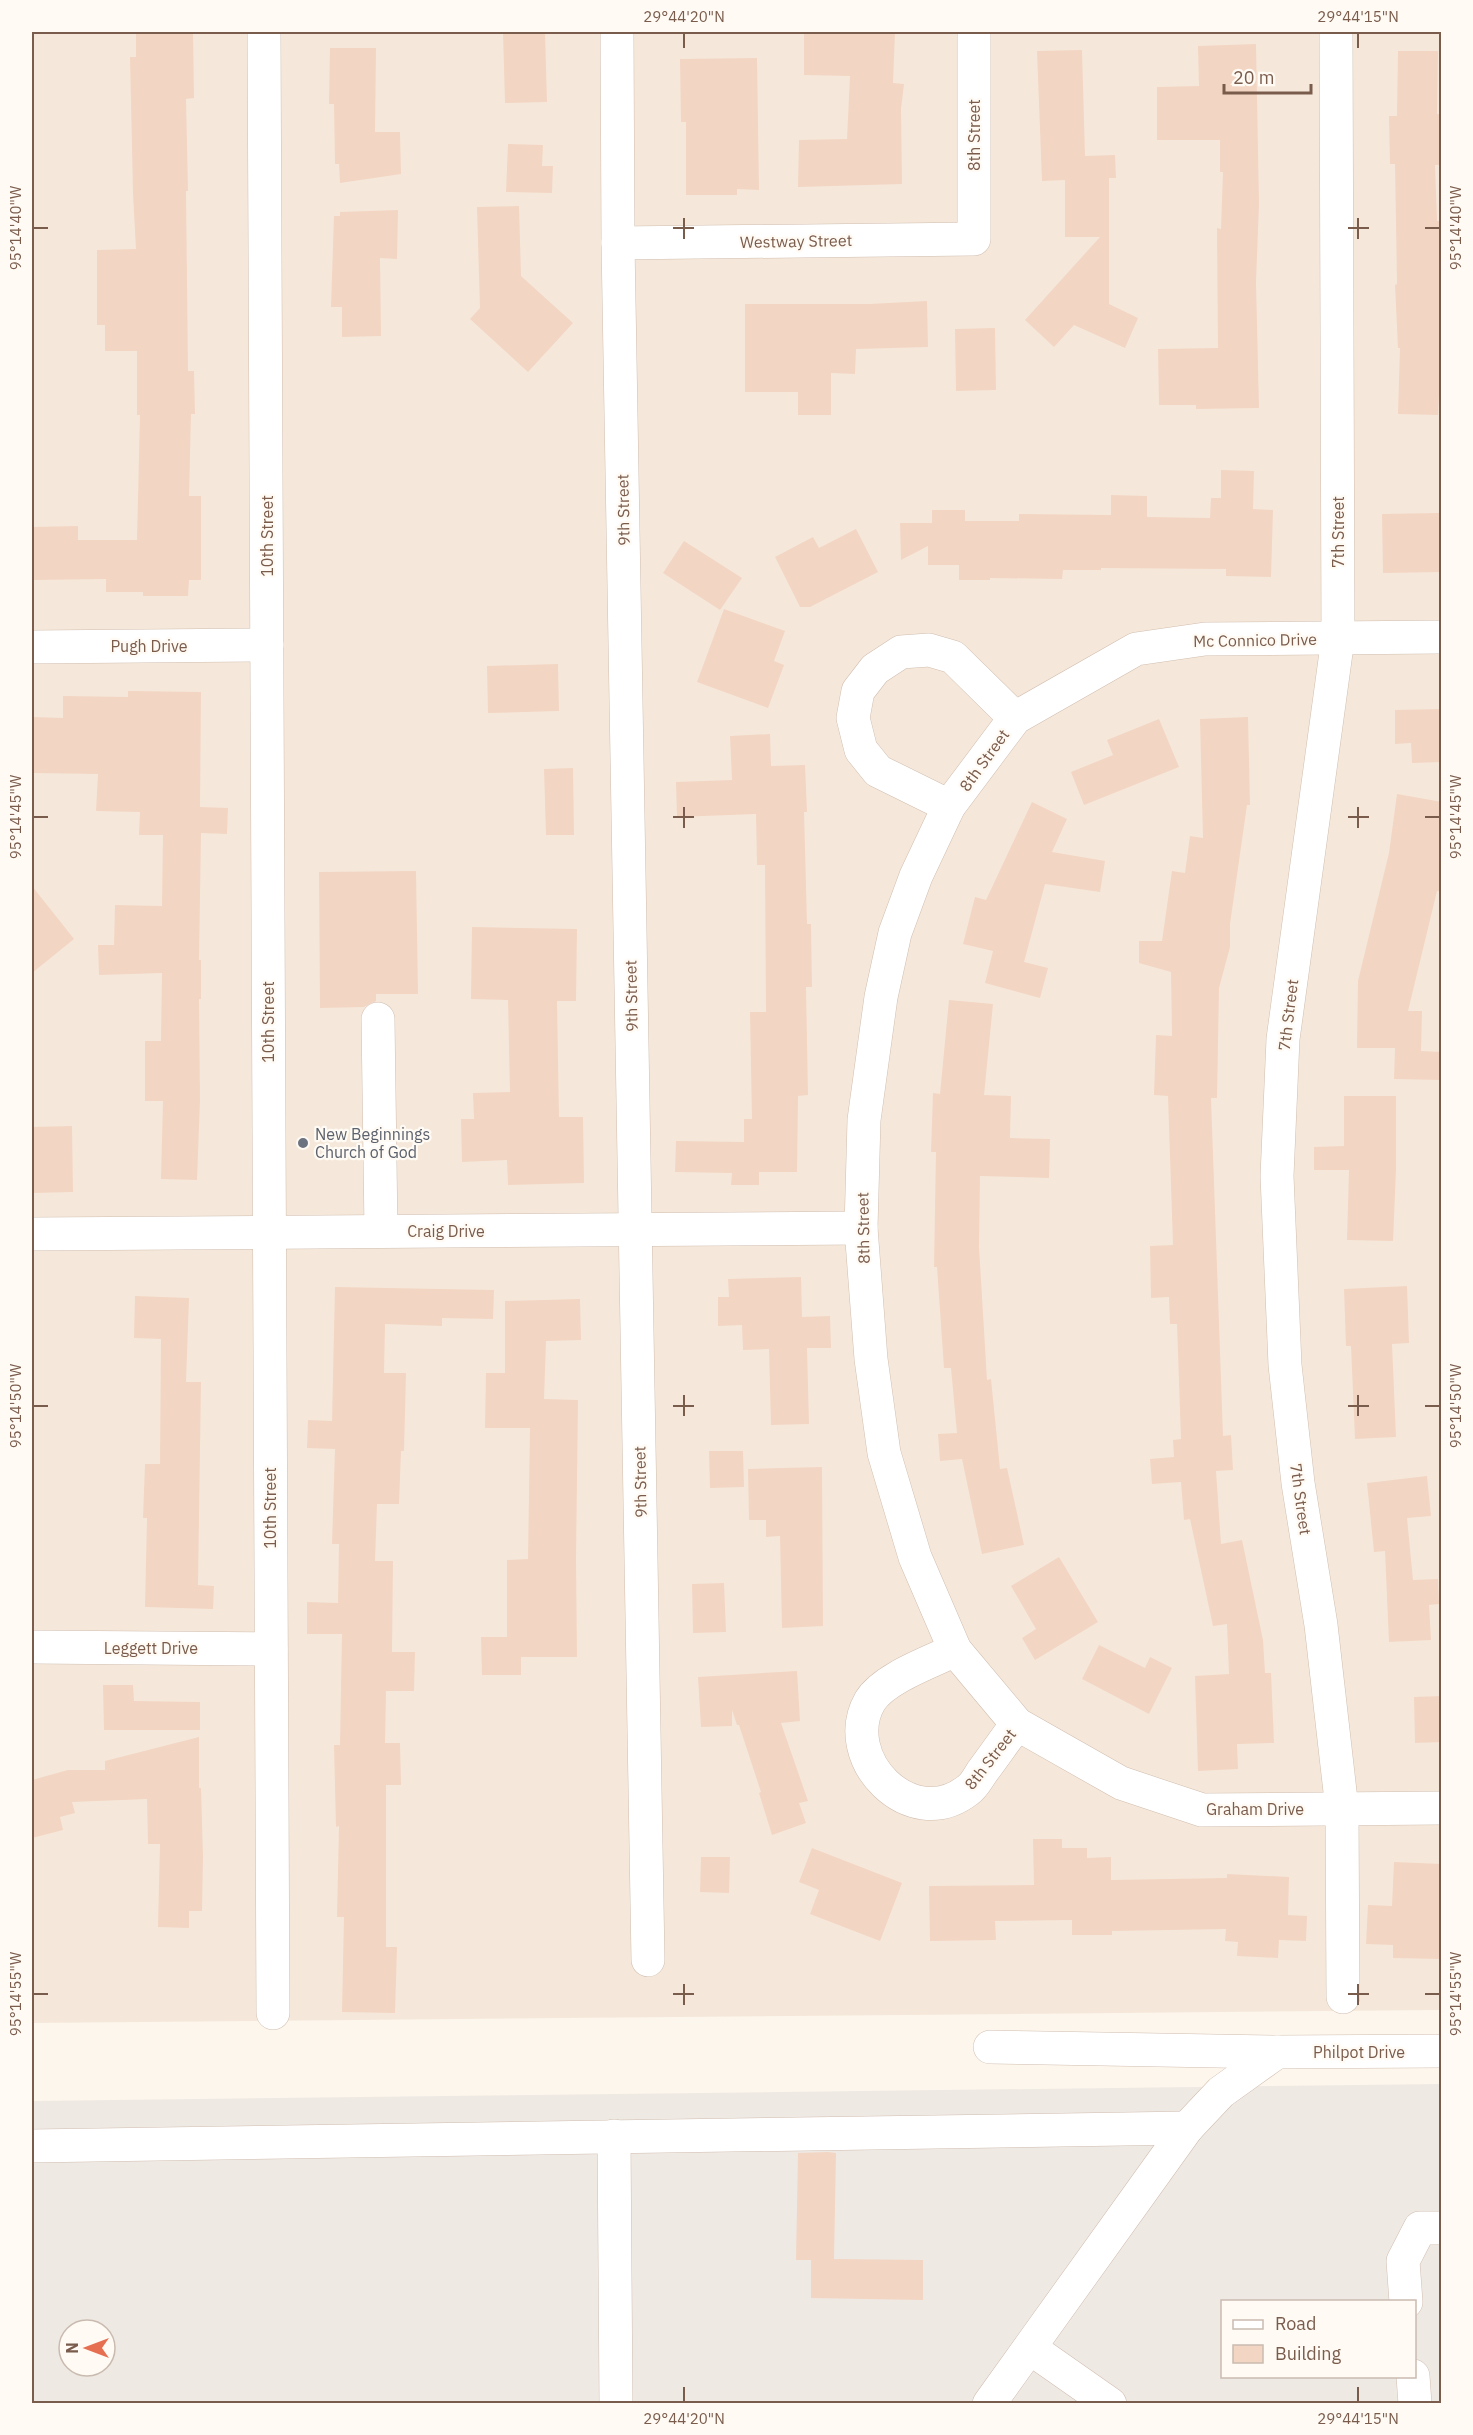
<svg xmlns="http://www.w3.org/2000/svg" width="1473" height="2435" font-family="'IBM Plex Sans',sans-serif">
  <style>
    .residential { fill: #f5e8da }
    .industrial { fill: #efe9e4; fill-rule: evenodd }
    .building { fill: #f3d5c3 }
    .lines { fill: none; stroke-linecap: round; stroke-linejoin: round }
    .minor-casing { stroke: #d1beb0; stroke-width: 34 }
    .minor { stroke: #fff; stroke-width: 33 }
    .ticks { fill: none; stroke: #7a5c4d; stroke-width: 2 }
    .worship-dot { fill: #6b7280; stroke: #fffaf3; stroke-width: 2 }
    .labels { text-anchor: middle; stroke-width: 4.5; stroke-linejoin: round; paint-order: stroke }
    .street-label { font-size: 16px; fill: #7a5c4d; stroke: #fffaf3 }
    .worship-label { font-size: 16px; fill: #5b616d; stroke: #fffaf3; text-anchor: start }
    .neatline { fill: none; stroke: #7a5c4d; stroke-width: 2 }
    .ticks-label { font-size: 15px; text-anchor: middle; fill: #7a5c4d }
  </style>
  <rect width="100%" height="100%" fill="#fdf6ec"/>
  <!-- residential -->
  <path class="residential" d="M32,32H1441V2010L32,2023Z"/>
  <!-- industrial -->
  <path class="industrial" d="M1441,2084V2403H32V2101ZM1222,2302H1414V2376H1222ZM69,2330H105V2366H69Z"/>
  <!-- building -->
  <g class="building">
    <path d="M136,32H193L194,98L186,99L188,191H186L188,371H194L195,414H191L189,496H201V580H189L188,596H143V592H106V579L32,580V527L78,526V540H137L140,415H137V351H105V325H97V250L136,249L133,193L130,57H136Z"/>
    <path d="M503,32H545L547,102L505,103Z"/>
    <path d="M804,32H895L893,83L904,84L901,109L902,184L798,187L799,140L847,139L850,76L804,75Z"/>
    <path d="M1256,44L1259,204L1256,282L1259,408L1196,409V405H1159L1158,349L1218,348L1217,228L1221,229L1223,172H1220V140H1157V87L1199,86L1198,46Z"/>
    <path d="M330,48H376L375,132H400L401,174L340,183L339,164H335L334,104H329Z"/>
    <path d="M1082,50L1085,156L1115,155L1116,178H1109V304L1138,318L1125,348L1074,325L1054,347L1025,320L1100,237H1065V180L1042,181L1037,51Z"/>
    <path d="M1398,51H1438L1437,114H1442V165H1435L1437,221H1442V332L1438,415L1398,414L1400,348H1398L1395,285L1397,284L1395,164H1390L1389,116H1397Z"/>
    <path d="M757,58L759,190L737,189V195H686V122H681L680,59Z"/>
    <path d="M508,144L543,145L542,166H553L552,193L506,192Z"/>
    <path d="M519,206L521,276L573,323L528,372L470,319L480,308L477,207Z"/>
    <path d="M398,210L397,259L380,258L381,336L342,337V307H331L334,216H340V212Z"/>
    <path d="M927,301L928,347L856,349L855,374L831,373V415H798V392H745V304H869Z"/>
    <path d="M995,328L996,390L956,391L955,329Z"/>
    <path d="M1221,470L1254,471L1253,509L1273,510L1271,577L1226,576V569L1101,568V570H1063L1062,579L990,578V580H959V565H928V546L901,560L900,523H932V510H965V521H1019V514L1111,515V495L1147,496V517L1210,518L1211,498H1221Z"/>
    <path d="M1439,513L1442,572L1383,573L1382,514Z"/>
    <path d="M856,529L878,572L810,607H800L775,557L813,537L819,548Z"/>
    <path d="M684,541L742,578L720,610L663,573Z"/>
    <path d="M724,609L785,631L774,661L784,665L768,708L697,682Z"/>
    <path d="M558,664L559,711L488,713L487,666Z"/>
    <path d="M128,691L201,692L200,807L228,808L227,834L201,833L199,960H201V999H199L200,1100L197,1180L161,1179L163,1101H145V1041H161L162,973L99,975L98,945H114L115,905L162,906L163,835H139L140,812L96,811L98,774L32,773V717L63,718V696L128,697Z"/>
    <path d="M1442,709V762L1412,763L1411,743L1395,744V710Z"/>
    <path d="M1248,717L1250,805H1247L1230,924V947L1219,988L1217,1098H1211L1223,1436L1231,1435L1233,1470L1216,1471L1221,1544L1242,1540L1263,1640L1265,1673H1271L1274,1743L1237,1744L1238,1769L1198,1771L1195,1676L1229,1674L1227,1624L1213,1626L1190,1519L1184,1520L1181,1482L1152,1484L1150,1459L1174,1457L1173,1440L1181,1439L1177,1324H1170L1169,1297L1151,1298L1150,1246L1173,1245L1168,1096L1154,1095L1156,1035L1172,1036L1171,972L1139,963V941H1162L1172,871L1185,873L1190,836L1203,838L1200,719Z"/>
    <path d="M1159,719L1179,767L1084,805L1071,772L1113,755L1107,740Z"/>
    <path d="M770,734L771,766L805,765L807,812H804L807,924H811L812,987H806L808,1095L798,1096L797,1172H759V1185H731L732,1173L675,1172L676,1141L744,1142V1119H752L750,1012H766L765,865H757L756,814L677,817L676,782L732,780L730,736Z"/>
    <path d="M573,768L574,835H546L544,769Z"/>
    <path d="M1397,794L1442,802V892L1437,891L1408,1011H1422L1421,1051L1442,1052V1080L1394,1079L1395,1048H1357L1358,981L1389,853Z"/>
    <path d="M1032,802L1067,819L1052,852L1105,861L1100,892L1045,884L1024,962L1048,968L1040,998L985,983L993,951L963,944L975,897L986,900Z"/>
    <path d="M416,871L418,994H376V1001L364,1007L320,1008L319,872Z"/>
    <path d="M32,886L74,939L32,973Z"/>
    <path d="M472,927L577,929L576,1001H557L559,1117H583L584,1183L508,1185L507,1160L462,1162L461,1119H474L473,1093L510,1092L508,1000L471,999Z"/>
    <path d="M949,1000L993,1004L984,1095L1011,1096L1010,1138L1050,1139L1049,1178L980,1176L979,1247L987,1380L991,1379L1000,1469L1007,1468L1024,1545L982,1554L962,1459L940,1461L938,1434L957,1433L951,1368H944L937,1267H934L936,1152H931L933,1093L940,1094Z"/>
    <path d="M1344,1096H1396V1170L1393,1241L1347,1240L1349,1170H1314V1147L1344,1146Z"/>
    <path d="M72,1126L73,1192L32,1193V1127Z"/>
    <path d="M801,1277L802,1317L830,1316L831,1348H807L809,1424L771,1425L769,1349L743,1350L742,1325L718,1326V1297H729L728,1279Z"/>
    <path d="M1407,1286L1409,1343L1392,1344L1396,1437L1355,1439L1351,1346H1346L1344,1289Z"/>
    <path d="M335,1287L494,1290L493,1319L442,1318V1326L385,1324L384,1373H406L404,1451H401L399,1504H377L375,1561H393L392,1652H415L414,1691H386L385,1743H400L401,1785H386V1947H397L395,2013L342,2012L344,1917H337L339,1826L336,1827L334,1745H340L342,1634H307V1602L338,1603L339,1544H332L335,1449L307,1448L308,1420L332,1421Z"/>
    <path d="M135,1296L189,1298L186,1382H201L198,1585L214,1586L213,1609L145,1607L147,1518H143L145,1464H160L161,1339L134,1338Z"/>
    <path d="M580,1299L581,1340L546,1341L544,1399L578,1400L576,1559L577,1657H521V1675H482L481,1637H507V1560L528,1559L530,1428H485L486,1373H505V1301Z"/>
    <path d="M709,1451H743L744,1487L710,1488Z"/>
    <path d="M822,1467L823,1626L782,1628L780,1536L766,1537V1520H749L748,1469Z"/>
    <path d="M1427,1476L1431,1516L1407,1518L1413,1580L1438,1579L1439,1604L1429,1605L1431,1640L1389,1642L1385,1551L1374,1552L1367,1483Z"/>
    <path d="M1059,1557L1098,1622L1035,1660L1022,1638L1036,1629L1011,1586Z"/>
    <path d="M724,1583L726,1632L693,1633L692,1584Z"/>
    <path d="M1099,1645L1145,1668L1150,1657L1172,1668L1149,1714L1082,1679Z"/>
    <path d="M797,1671L800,1721L781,1723L808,1801L799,1803L806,1823L772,1835L759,1793L761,1792L739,1725H737L732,1710V1726L701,1727L698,1677Z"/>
    <path d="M103,1685H133L134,1701L200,1702V1730H104Z"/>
    <path d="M1442,1696V1742L1415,1743L1414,1697Z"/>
    <path d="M199,1737V1788H201L203,1857L202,1911H189V1928L158,1927L160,1844H148L147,1799L72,1802L75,1813L60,1817L63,1830L32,1838V1780L68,1770H105V1761Z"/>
    <path d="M1033,1839H1062V1848H1087V1858L1111,1857V1880L1227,1878V1874L1289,1877L1288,1915L1307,1916L1306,1941L1279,1940L1278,1958L1237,1956L1238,1942L1225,1941L1226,1929L1112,1931V1935H1072V1920L995,1921L996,1940L930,1941L929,1886L1034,1885Z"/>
    <path d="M812,1848L902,1883L880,1941L810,1914L819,1890L799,1882Z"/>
    <path d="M701,1857H730L729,1893L700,1892Z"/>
    <path d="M1394,1862L1442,1864V1959L1393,1958V1945L1366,1944L1368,1905L1392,1906Z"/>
    <path d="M828,2152L836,2153L834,2259L923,2260V2300L811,2298V2260H796L798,2153Z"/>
  </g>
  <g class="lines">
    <defs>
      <g id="minor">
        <path d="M264,32L273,2013"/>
        <path d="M617,32L618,243L648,1960"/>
        <path d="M1336,32L1338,638L1283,1039L1277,1176L1285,1365L1298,1483L1321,1625L1342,1809L1343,1997"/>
        <path d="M618,243L974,239V32"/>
        <path d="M1442,637L1205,639L1136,649L1015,718L949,806L916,876L895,933L881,997L864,1120L861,1228L871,1359L884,1453L915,1557L955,1650L1017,1724L1121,1783L1202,1810L1442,1808"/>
        <path d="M32,647L267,645"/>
        <path d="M949,806L878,771L861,750L853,718L858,691L875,669L901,652L929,650L953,657L1015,718"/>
        <path d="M378,1019L381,1231"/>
        <path d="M32,1234L861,1228"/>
        <path d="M32,1647L271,1649"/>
        <path d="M955,1650C931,1662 884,1678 870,1701C837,1758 911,1835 968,1790C974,1786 978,1778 982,1772C994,1756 1005,1740 1017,1724"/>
        <path d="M990,2047L1277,2052L1442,2051"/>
        <path d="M614,2136L616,2404"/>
        <path d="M32,2146L1187,2128"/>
        <path d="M1406,2302L1403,2261L1420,2228H1442"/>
        <path d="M1030,2348L1110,2404"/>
        <path d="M1413,2376L1415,2404"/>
        <path d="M989,2404L1187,2128L1221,2092L1277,2052"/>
      </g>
    </defs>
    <!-- minor casing -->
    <use href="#minor" class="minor-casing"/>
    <!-- minor -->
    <use href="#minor" class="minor"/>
  </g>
  <!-- ticks -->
  <path class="ticks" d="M684,33V48M1358,33V48M684,218V239M1358,218V239M33,228H48M673,228H694M1348,228H1369M1425,228H1440M684,807V828M1358,807V828M33,817H48M673,817H694M1348,817H1369M1425,817H1440M684,1395V1416M1358,1395V1416M33,1406H48M673,1406H694M1348,1406H1369M1425,1406H1440M684,1984V2005M1358,1984V2005M33,1994H48M673,1994H694M1348,1994H1369M1425,1994H1440M684,2387V2402M1358,2387V2402"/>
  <!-- markers -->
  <circle class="worship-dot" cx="303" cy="1143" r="6"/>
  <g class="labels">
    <!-- street labels -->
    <g class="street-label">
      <text transform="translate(974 135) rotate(-90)" y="6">8th Street</text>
      <text transform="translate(796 241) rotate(-1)" y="6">Westway Street</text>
      <text transform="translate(623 510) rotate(-91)" y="6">9th Street</text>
      <text transform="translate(1338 532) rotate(-90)" y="6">7th Street</text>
      <text transform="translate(267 536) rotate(-90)" y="6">10th Street</text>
      <text transform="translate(1255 640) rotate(-1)" y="6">Mc Connico Drive</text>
      <text x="149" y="652">Pugh Drive</text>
      <text transform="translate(984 760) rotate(-54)" y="6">8th Street</text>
      <text transform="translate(631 996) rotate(-91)" y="6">9th Street</text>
      <text transform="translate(1288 1015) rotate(-83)" y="6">7th Street</text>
      <text transform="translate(268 1022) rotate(-90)" y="6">10th Street</text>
      <text transform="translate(863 1228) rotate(-91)" y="6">8th Street</text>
      <text x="446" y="1237">Craig Drive</text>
      <text transform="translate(640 1482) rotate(-91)" y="6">9th Street</text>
      <text transform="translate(1301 1499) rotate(82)" y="6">7th Street</text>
      <text transform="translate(270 1508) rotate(-90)" y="6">10th Street</text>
      <text x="151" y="1654">Leggett Drive</text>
      <text transform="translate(990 1759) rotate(-52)" y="6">8th Street</text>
      <text x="1255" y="1815">Graham Drive</text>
      <text x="1359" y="2058">Philpot Drive</text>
    </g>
    <!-- worship labels -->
    <g class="worship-label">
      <text x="315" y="1140">New Beginnings<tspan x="315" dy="18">Church of God</tspan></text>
    </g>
  </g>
  <!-- border -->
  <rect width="1473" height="2435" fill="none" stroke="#fffaf3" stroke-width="66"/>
  <!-- legend -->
  <rect x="1221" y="2300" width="195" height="78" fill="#fffaf3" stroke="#cabbb1" stroke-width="1.5"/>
  <rect x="1233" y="2320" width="30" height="9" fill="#ffffff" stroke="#cabbb1" stroke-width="1.5"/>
  <text x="1275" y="2330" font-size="18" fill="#7a5c4d">Road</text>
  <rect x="1233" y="2345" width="30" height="18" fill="#f3d5c3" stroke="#cabbb1" stroke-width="1.5"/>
  <text x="1275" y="2360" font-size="18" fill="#7a5c4d">Building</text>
  <!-- north arrow -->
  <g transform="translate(87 2348) rotate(270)"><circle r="28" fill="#fffaf3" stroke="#cabbb1" stroke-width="1.5"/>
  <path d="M0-4.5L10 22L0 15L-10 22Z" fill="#e76f51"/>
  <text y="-9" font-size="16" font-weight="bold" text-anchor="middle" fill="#7a5c4d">N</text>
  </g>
  <!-- scale -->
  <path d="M1224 84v9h87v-9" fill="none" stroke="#7a5c4d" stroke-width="3"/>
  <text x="1233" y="84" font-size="18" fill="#7a5c4d" stroke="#fffaf3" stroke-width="4.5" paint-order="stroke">20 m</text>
  <rect x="33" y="33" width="1407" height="2369" class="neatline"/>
  <g class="ticks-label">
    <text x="684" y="22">29°44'20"N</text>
    <text x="1358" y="22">29°44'15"N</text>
    <text transform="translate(1456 228) rotate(-90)" y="5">95°14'40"W</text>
    <text transform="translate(16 228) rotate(-90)" y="5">95°14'40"W</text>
    <text transform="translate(1456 817) rotate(-90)" y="5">95°14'45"W</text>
    <text transform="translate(16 817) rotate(-90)" y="5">95°14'45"W</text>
    <text transform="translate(1456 1406) rotate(-90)" y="5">95°14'50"W</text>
    <text transform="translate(16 1406) rotate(-90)" y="5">95°14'50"W</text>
    <text transform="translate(16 1994) rotate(-90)" y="5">95°14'55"W</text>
    <text transform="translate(1456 1994) rotate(-90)" y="5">95°14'55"W</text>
    <text x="684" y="2424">29°44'20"N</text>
    <text x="1358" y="2424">29°44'15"N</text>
  </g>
</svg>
